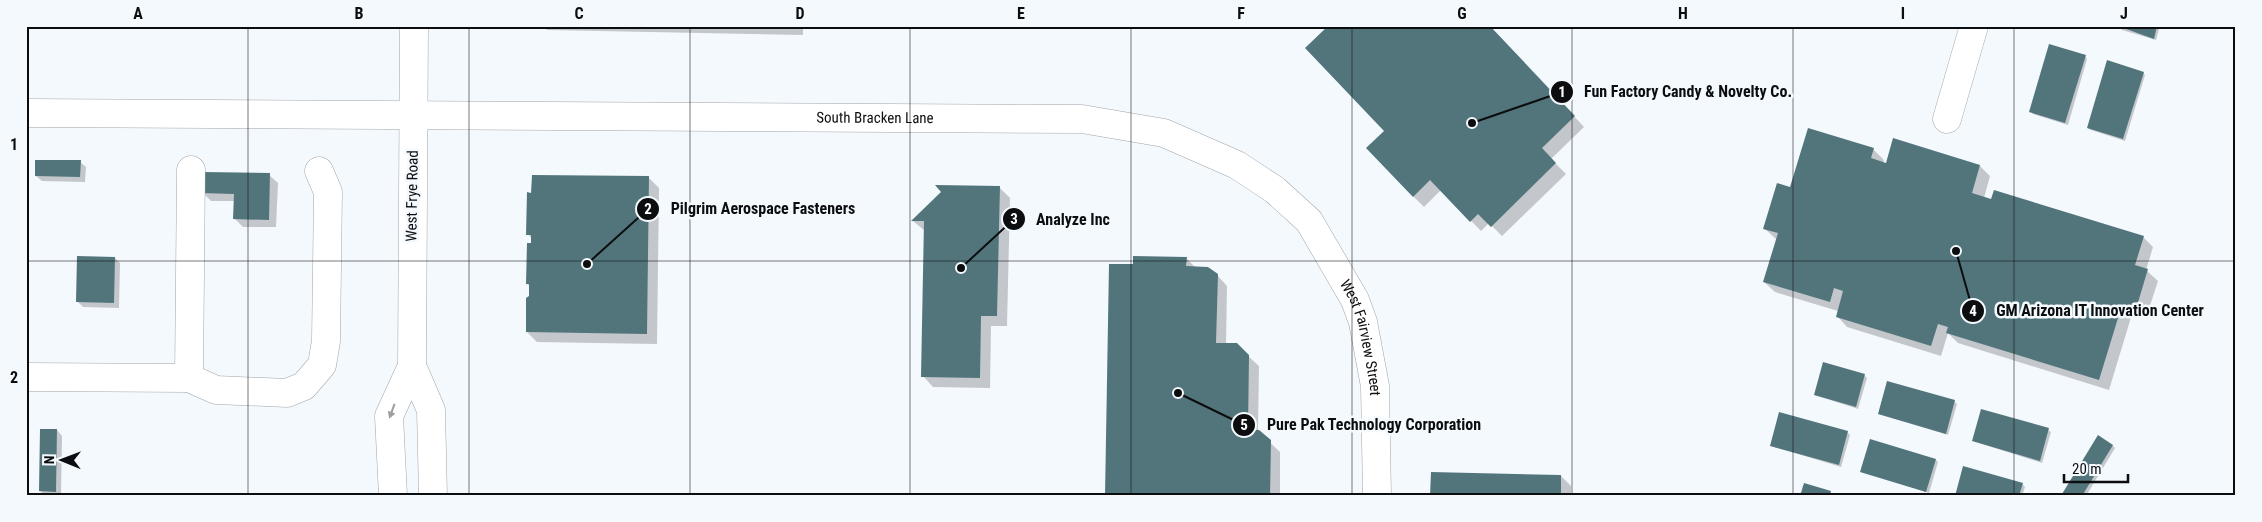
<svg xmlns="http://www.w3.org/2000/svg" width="2262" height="522" font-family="'Roboto Condensed',sans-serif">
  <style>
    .shadow { fill: #0003 }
    .building { fill: #52757c }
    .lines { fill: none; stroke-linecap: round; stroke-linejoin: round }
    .minor-casing { stroke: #a1a6aa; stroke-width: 29 }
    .minor { stroke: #fff; stroke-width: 28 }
    .oneway { fill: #9d9e9f }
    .grid { fill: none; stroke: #0b0d0e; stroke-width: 1; stroke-opacity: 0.55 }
    .labels { text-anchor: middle; stroke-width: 5; stroke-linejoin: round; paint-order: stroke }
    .street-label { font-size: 15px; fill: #0b0d0e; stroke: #f4f9fe }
    .leader { fill: none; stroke: #0b0d0e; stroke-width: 2 }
    .callout-dot { fill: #0b0d0e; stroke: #f4f9fe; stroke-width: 2 }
    .mark-label { font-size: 15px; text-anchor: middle; font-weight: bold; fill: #fff }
    .callout-label { font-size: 16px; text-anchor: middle; font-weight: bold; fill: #0b0d0e; stroke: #f4f9fe; stroke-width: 5; stroke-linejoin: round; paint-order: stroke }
    .neatline { fill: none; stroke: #0b0d0e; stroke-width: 2 }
    .grid-label { font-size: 16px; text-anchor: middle; font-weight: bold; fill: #0b0d0e }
  </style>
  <rect width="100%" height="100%" fill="#f4f9fe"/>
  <!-- shadow -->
  <g class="shadow">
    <path d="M543,26H803V35L547,30Z"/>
    <path d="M1489,26L1584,127L1551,159L1566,174L1502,236L1489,223L1481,231L1441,190L1424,207L1413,196Z"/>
    <path d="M2119,26H2160L2156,40L2122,30Z"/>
    <path d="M2085,56L2087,59L2068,125L2033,114L2030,111Z"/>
    <path d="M2143,73L2145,75L2125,141L2091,130L2088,128Z"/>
    <path d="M1809,130L1874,150L1884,160L1883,163L1887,164L1894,140L1980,166L1990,176L1984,198L2143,237L2153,247L2146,270L2158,281L2146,318L2132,314L2109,390L1958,343L1948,333L1941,356L1847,327L1837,316L1838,311L1775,292L1764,282L1777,240L1765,229L1791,189Z"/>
    <path d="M80,162L86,167L85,182L42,181L36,176Z"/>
    <path d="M269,175L278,183L276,227H243L234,218L235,201H211L203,193Z"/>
    <path d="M648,177L659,188L657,344L537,342L527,332L531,287L527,284L532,239L528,234Z"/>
    <path d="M1000,188L1010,198L1007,326H991L990,388L933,387L923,376L925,231L913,221Z"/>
    <path d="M115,258L120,263L119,308L83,307L77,301Z"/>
    <path d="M1186,258L1196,268L1217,275L1227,286L1226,344L1248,356L1259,366L1258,431L1280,452V496H1106L1134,266Z"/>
    <path d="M1864,375L1867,378L1858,409L1815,395Z"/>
    <path d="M1954,401L1957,404L1948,435L1879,414Z"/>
    <path d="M57,430L62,436L61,496H45L40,491Z"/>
    <path d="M2048,430L2051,432L2042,463L1973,441Z"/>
    <path d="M1847,432L1850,435L1841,467L1771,446Z"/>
    <path d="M2112,445L2115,448L2086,496H2066Z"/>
    <path d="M1936,460L1938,462L1929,493L1862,471Z"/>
    <path d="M1561,476L1571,486V496H1432Z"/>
    <path d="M2022,484L2025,487L2022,496H1956Z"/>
  </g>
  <!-- building -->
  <g class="building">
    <path d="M1328,26H1490L1575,116L1542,148L1556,163L1491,227L1478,214L1470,222L1430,180L1413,197L1366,148L1384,131L1305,48Z"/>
    <path d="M2118,26H2157L2154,39Z"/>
    <path d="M2049,44L2086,55L2065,123L2029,112Z"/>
    <path d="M2107,60L2144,72L2123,139L2087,128Z"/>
    <path d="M1808,128L1874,148L1871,158L1886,163L1893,138L1980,165L1972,193L1991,199L1994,190L2144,236L2135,265L2148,269L2136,309L2122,305L2099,380L1946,333L1948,327L1938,324L1931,346L1836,317L1843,291L1834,288L1830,302L1763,282L1778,233L1763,229L1777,183L1790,187Z"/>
    <path d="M35,160H81L80,177L35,176Z"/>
    <path d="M202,172L270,173L269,220L233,219L234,194L201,193Z"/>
    <path d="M532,175L649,176L647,334L526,332V298L529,296V284H526L527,243H531V235H526L527,192L531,193Z"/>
    <path d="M935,185L1000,186L997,316H981L980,378L921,377L924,221H911L941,192Z"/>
    <path d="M77,256L115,257L114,303L76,302Z"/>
    <path d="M1133,256L1187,257L1186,266L1208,267L1218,274L1216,343H1237L1249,355L1248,430H1259L1271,440L1270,496H1105L1109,264H1133Z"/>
    <path d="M1823,362L1865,374L1856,407L1814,395Z"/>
    <path d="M1887,381L1955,400L1946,434L1878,414Z"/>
    <path d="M1981,409L2049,428L2040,461L1972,441Z"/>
    <path d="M1779,412L1848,431L1839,465L1770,446Z"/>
    <path d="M40,429H57L56,492L39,491Z"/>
    <path d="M2098,435L2113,445L2082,496H2065L2062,494Z"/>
    <path d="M1870,439L1936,459L1926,492L1860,472Z"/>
    <path d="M1963,466L2023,483L2019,496H1955Z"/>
    <path d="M1431,472L1561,475V496H1430Z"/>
    <path d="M1804,483L1831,491L1830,496H1800Z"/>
  </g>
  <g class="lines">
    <defs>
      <g id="minor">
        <path d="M414,26L412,366L431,410L433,496"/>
        <path id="s1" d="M26,113L1082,119L1164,133L1237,165L1275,190L1309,221L1355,300L1363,322L1375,386L1377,496"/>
        <path d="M1947,119L1974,26"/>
        <path d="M26,377L189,378L191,170"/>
        <path d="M189,378L216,390L287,393L304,386L322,365L326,341L328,192L319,171"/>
        <path d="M393,496L389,416L412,366"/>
      </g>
    </defs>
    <!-- minor casing -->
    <use href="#minor" class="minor-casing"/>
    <!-- minor -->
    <use href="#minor" class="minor"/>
  </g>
  <!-- one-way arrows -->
  <defs><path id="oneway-solid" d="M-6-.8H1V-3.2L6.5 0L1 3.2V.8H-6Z" transform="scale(1.25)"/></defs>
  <use class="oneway" href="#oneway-solid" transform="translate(392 411) rotate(110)"/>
  <!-- grid -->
  <path class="grid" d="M248,26V496M469,26V496M690,26V496M910,26V496M1131,26V496M1352,26V496M1572,26V496M1793,26V496M2014,26V496M26,261H2236"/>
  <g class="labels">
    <!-- street labels -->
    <g class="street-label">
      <text dy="5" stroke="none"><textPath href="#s1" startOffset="849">South Bracken Lane</textPath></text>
      <text transform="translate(412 196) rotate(-89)" y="5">West Frye Road</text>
      <text dy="5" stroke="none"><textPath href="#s1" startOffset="1440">West Fairview Street</textPath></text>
    </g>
  </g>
  <!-- callouts -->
  <path class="leader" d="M1472 123L1562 92M587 264L648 209M961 268L1014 219M1956 251L1973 311M1178 393L1244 425"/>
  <g class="callout-dot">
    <circle cx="1472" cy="123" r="5"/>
    <circle cx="587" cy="264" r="5"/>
    <circle cx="961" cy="268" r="5"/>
    <circle cx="1956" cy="251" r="5"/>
    <circle cx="1178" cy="393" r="5"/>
    <circle cx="1562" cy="92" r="12"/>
    <circle cx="648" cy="209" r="12"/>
    <circle cx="1014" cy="219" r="12"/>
    <circle cx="1973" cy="311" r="12"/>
    <circle cx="1244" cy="425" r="12"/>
  </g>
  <g class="mark-label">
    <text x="1562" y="97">1</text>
    <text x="648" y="214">2</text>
    <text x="1014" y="224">3</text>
    <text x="1973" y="316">4</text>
    <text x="1244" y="430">5</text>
  </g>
  <g class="callout-label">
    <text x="1688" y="97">Fun Factory Candy &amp; Novelty Co.</text>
    <text x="763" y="214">Pilgrim Aerospace Fasteners</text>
    <text x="1073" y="225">Analyze Inc</text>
    <text x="2100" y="316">GM Arizona IT Innovation Center</text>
    <text x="1374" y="430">Pure Pak Technology Corporation</text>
  </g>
  <!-- border -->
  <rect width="2262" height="522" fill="none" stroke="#f4f9fe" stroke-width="55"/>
  <!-- north arrow -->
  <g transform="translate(62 460) rotate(271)" stroke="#f4f9fe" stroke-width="4" paint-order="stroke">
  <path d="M0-4L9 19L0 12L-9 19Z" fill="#0b0d0e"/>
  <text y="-8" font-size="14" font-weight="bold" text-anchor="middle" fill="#0b0d0e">N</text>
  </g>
  <!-- scale -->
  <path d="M2064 474v8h64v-8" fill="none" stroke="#0b0d0e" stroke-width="2.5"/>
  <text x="2072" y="474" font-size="15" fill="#0b0d0e" stroke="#f4f9fe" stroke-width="4" paint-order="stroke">20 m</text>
  <rect x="28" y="28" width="2206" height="466" class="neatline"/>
  <g class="grid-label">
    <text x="138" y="19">A</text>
    <text x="359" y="19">B</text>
    <text x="579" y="19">C</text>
    <text x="800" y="19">D</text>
    <text x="1021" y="19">E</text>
    <text x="1241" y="19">F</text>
    <text x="1462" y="19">G</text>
    <text x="1683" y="19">H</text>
    <text x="1903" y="19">I</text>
    <text x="2124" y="19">J</text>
    <text x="14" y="150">1</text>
    <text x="14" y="383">2</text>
  </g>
</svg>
